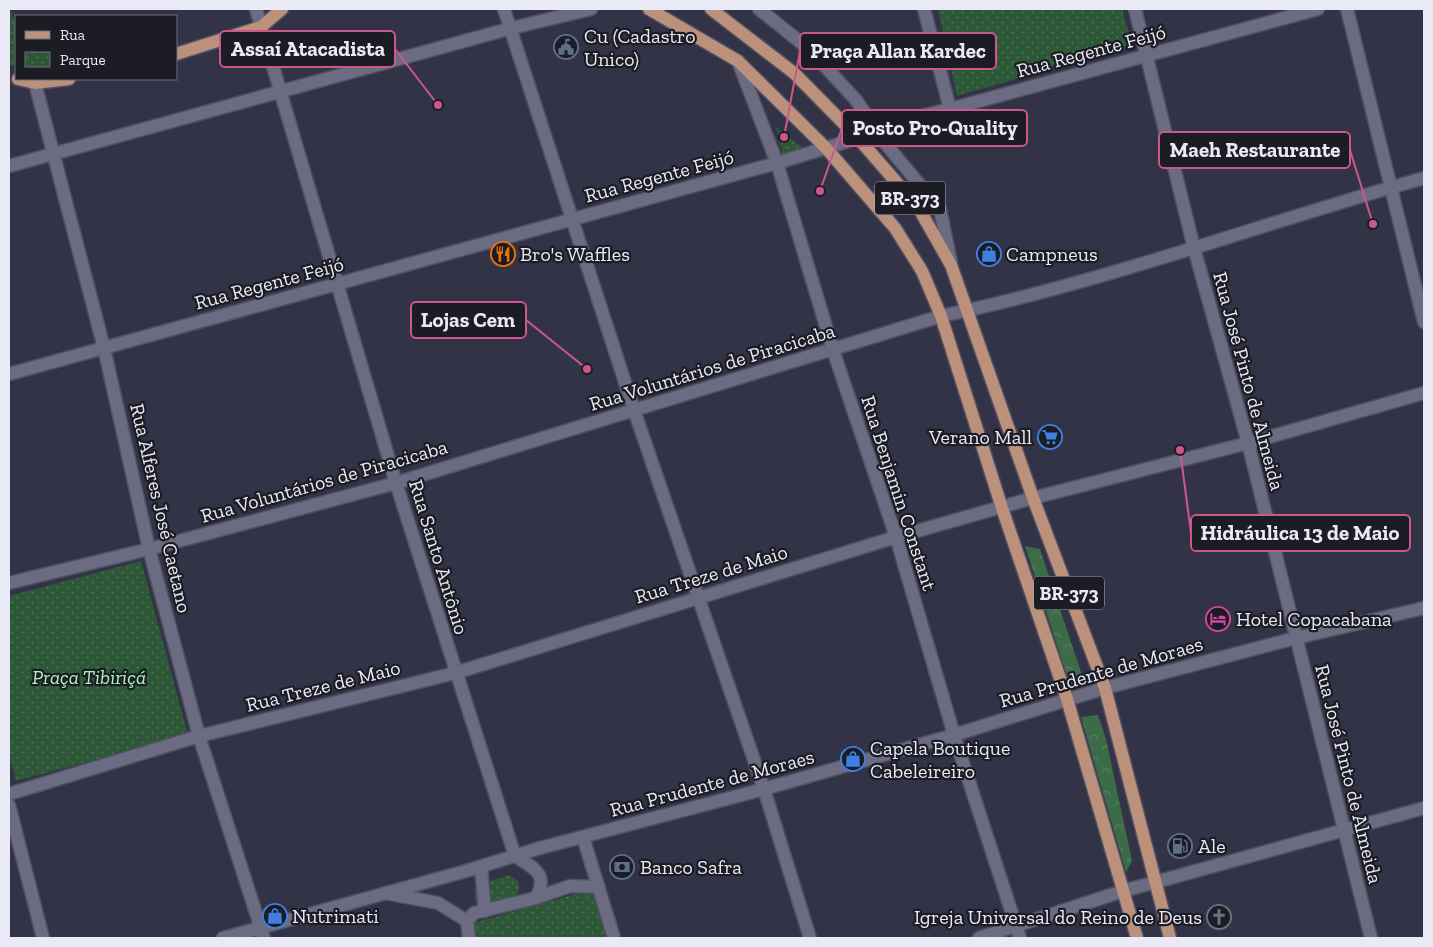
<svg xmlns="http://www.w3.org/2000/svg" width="1433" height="947" font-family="'Zilla Slab',serif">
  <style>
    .forest { fill: url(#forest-crowns) }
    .park { fill: url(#park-dots) }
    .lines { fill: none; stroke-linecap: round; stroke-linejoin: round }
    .minor-casing { stroke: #515061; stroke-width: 15 }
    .tertiary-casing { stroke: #515061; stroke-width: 15 }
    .primary-casing { stroke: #515061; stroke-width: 15 }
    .minor { stroke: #6b6b82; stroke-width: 12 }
    .tertiary { stroke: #6b6b82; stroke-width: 12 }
    .primary { stroke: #bc917c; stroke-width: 12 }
    .labels { text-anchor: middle; stroke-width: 4.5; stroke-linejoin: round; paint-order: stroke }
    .shield { fill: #1c1c25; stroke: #acacb8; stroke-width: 1 }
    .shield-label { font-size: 19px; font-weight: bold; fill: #eaeaf7 }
    .poi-label { font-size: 20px; fill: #eaeaf7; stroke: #1c1c25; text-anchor: start }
    .street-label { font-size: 20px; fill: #eaeaf7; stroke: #1c1c25 }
    .park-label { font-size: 20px; font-style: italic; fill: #aaf5bb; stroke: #1c1c25 }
    .leader { fill: none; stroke: #ce578a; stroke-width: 2 }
    .callout-dot { fill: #ce578a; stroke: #1c1c25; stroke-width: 2 }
    .callout { fill: #1c1c25; stroke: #ce578a; stroke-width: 2 }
    .callout-label { font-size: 21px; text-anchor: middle; font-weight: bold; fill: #eaeaf7 }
  </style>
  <defs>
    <pattern id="forest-crowns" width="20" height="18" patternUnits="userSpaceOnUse" patternTransform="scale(1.25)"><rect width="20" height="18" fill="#3b6b47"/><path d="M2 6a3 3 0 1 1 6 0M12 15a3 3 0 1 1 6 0" fill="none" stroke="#588062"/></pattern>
    <pattern id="park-dots" width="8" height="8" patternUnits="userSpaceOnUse" patternTransform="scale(1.25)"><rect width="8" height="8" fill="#2c5837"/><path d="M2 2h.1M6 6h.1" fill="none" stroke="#4b7055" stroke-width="1.8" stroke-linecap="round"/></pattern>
  </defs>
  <rect width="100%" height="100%" fill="#333347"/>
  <!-- forest -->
  <g class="forest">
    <path d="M1025,546L1040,549L1085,684L1070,685Z"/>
    <path d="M1098,715L1106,739L1132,861L1126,872L1081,717Z"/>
  </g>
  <!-- park -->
  <g class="park">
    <path d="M938,9H1122L1132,45L957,96Z"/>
    <path d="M12,12L16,28V67L9,64V14Z"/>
    <path d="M776,127L802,147L783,155Z"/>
    <path d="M141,561L188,735L16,781L9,754V596Z"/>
    <path d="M510,875L518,881L519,891L514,903L487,910L476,904L474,890L477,885Z"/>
    <path d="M593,889L607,938H475L470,924Z"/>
  </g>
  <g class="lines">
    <defs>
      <g id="minor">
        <path d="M256,9L396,483L515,856C534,868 549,874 536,898"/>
        <path d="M504,9L634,410L764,789L810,938"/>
        <path d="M924,9L950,109"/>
        <path d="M1347,9L1424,322"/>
        <path d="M35,83L104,348L149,549L199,736L264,938"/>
        <path d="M9,166L512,28L591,9"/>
        <path d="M9,374L777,163L858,138L876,127L950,109L1318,9"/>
        <path d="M9,583L149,549L396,483L941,316C1105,282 1263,223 1424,178"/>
        <path d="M1296,638L1424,608"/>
        <path d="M9,794L199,736L455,673L896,537L1033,498L1248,443L1424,393"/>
        <path d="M583,837L614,938"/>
        <path d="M481,867L485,911"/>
        <path d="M385,893L438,903L467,921L469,938"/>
        <path d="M467,921L474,913L536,898L570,886L599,887"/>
        <path d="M979,938L1123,891L1424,808"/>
      </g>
      <g id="tertiary">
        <path d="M759,9L810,50L856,100L889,148L940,209L951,263"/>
        <path d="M1135,9L1194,248L1248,443L1371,938"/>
        <path d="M738,61L777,163L833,350L896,537L954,735L1020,938"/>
        <path d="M9,805L43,938"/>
        <path d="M223,938L466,871L540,848L764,789L954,735L1105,688L1296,638"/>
      </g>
      <g id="primary">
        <path d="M649,9L738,61L826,148L876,206L895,228L922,271L941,316L1002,508L1067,699L1137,938"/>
        <path d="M711,9L794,73L858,138L918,207L951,265L1033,498L1105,688L1170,938"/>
        <path d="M176,54L261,27L282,9"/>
        <path d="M18,79L35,83L69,79"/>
      </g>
    </defs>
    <!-- minor casing -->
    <use href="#minor" class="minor-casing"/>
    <!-- tertiary casing -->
    <use href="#tertiary" class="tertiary-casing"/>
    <!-- primary casing -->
    <use href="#primary" class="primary-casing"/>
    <!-- minor -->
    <use href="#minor" class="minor"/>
    <!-- tertiary -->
    <use href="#tertiary" class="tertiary"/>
    <!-- primary -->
    <use href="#primary" class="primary"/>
  </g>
  <!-- icons -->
  <defs>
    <symbol id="civic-ring" viewBox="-11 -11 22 22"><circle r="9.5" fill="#1c1c25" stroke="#5c6f8a" stroke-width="1.5"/><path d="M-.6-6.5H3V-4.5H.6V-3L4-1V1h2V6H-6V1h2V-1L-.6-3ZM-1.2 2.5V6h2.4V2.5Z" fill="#5c6f8a"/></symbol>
    <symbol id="restaurant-ring" viewBox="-11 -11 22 22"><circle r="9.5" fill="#1c1c25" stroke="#e8710a" stroke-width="1.5"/><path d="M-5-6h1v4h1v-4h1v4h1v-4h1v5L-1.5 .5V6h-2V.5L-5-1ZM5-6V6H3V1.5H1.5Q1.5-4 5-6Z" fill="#e8710a"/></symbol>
    <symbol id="shop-ring" viewBox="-11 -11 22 22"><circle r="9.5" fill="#1c1c25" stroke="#3f7fe0" stroke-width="1.5"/><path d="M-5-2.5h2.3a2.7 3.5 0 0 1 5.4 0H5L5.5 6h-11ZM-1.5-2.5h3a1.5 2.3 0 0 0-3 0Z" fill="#3f7fe0"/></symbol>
    <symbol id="supermarket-ring" viewBox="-11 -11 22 22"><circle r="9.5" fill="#1c1c25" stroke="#3f7fe0" stroke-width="1.5"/><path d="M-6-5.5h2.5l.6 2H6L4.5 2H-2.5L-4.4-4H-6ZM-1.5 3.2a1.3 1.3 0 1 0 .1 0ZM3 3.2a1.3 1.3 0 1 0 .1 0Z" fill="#3f7fe0"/></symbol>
    <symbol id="hotel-ring" viewBox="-11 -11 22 22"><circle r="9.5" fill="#1c1c25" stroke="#d1479c" stroke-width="1.5"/><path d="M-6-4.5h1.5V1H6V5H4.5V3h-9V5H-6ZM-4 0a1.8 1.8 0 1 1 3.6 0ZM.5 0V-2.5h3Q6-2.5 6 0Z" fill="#d1479c"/></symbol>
    <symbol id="fuel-ring" viewBox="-11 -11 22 22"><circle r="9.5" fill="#1c1c25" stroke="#5c6f8a" stroke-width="1.5"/><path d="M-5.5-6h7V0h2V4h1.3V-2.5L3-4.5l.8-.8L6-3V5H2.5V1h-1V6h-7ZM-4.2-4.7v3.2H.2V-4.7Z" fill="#5c6f8a"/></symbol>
    <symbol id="bank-ring" viewBox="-11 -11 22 22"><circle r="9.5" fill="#1c1c25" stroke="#5c6f8a" stroke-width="1.5"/><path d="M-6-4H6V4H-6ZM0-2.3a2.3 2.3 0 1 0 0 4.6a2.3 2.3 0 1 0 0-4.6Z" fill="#5c6f8a"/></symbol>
    <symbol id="church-ring" viewBox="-11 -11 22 22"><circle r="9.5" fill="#1c1c25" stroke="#6b7280" stroke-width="1.5"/><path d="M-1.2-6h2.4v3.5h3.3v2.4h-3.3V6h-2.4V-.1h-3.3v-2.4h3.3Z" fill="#6b7280"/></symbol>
  </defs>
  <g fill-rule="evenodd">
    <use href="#civic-ring" x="552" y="33" width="28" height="28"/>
    <use href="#restaurant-ring" x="489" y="240" width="28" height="28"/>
    <use href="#shop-ring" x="975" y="240" width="28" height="28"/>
    <use href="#supermarket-ring" x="1036" y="423" width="28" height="28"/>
    <use href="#hotel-ring" x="1204" y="605" width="28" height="28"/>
    <use href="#shop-ring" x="839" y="745" width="28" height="28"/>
    <use href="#fuel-ring" x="1166" y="832" width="28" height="28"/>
    <use href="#bank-ring" x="608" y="853" width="28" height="28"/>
    <use href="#shop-ring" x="261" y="902" width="28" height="28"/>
    <use href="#church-ring" x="1205" y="903" width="28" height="28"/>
  </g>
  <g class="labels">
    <!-- shield labels -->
    <g class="shield">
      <rect x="875" y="181.5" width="70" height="33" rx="4"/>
      <rect x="1034" y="576.5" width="70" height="33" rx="4"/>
    </g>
    <g class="shield-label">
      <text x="910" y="205">BR-373</text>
      <text x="1069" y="600">BR-373</text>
    </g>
    <!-- poi labels -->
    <g class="poi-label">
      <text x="584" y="43">Cu (Cadastro<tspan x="584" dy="23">Unico)</tspan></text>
      <text x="520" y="261">Bro's Waffles</text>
      <text x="1006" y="261">Campneus</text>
      <text x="1032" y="444" text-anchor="end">Verano Mall</text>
      <text x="1236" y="626">Hotel Copacabana</text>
      <text x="870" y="755">Capela Boutique<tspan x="870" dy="23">Cabeleireiro</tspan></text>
      <text x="1198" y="853">Ale</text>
      <text x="640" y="874">Banco Safra</text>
      <text x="292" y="923">Nutrimati</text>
      <text x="1202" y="924" text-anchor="end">Igreja Universal do Reino de Deus</text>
    </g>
    <!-- street labels -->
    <g class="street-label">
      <text transform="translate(1091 51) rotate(-15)" y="7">Rua Regente Feijó</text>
      <text transform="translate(659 176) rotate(-15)" y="7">Rua Regente Feijó</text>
      <text transform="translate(269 283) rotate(-15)" y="7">Rua Regente Feijó</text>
      <text transform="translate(712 367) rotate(-17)" y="7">Rua Voluntários de Piracicaba</text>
      <text transform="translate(1249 381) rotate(75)" y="7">Rua José Pinto de Almeida</text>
      <text transform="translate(324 481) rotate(-16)" y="7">Rua Voluntários de Piracicaba</text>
      <text transform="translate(899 493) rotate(72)" y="7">Rua Benjamin Constant</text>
      <text transform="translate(161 508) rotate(77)" y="7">Rua Alferes José Caetano</text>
      <text transform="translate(439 557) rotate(73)" y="7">Rua Santo Antônio</text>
      <text transform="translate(711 574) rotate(-17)" y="7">Rua Treze de Maio</text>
      <text transform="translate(1101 672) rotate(-16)" y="7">Rua Prudente de Moraes</text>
      <text transform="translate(323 686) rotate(-14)" y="7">Rua Treze de Maio</text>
      <text transform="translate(1349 774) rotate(76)" y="7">Rua José Pinto de Almeida</text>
      <text transform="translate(712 783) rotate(-15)" y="7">Rua Prudente de Moraes</text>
    </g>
    <!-- park labels -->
    <g class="park-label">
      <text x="89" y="684">Praça Tibiriçá</text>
    </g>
  </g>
  <!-- callouts -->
  <path class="leader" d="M438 105L395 49M784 137L800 51M820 191L842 128M1373 224L1350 150M587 369L526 320M1180 450L1191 533"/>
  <g class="callout-dot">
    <circle cx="438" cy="105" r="5"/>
    <circle cx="784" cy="137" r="5"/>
    <circle cx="820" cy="191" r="5"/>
    <circle cx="1373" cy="224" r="5"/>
    <circle cx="587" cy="369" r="5"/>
    <circle cx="1180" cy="450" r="5"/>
  </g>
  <g class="callout">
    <rect x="220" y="31" width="175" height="36" rx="5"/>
    <rect x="800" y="33" width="196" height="36" rx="5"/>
    <rect x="842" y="110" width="185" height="36" rx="5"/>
    <rect x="1159" y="132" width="191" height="36" rx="5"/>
    <rect x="411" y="302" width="115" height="36" rx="5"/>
    <rect x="1191" y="515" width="219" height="36" rx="5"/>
  </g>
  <g class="callout-label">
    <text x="308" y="56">Assaí Atacadista</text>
    <text x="898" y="58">Praça Allan Kardec</text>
    <text x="935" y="135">Posto Pro-Quality</text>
    <text x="1255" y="157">Maeh Restaurante</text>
    <text x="468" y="327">Lojas Cem</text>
    <text x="1300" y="540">Hidráulica 13 de Maio</text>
  </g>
  <!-- border -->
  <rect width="1433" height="947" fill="none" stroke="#eaeaf7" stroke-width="20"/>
  <!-- legend -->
  <rect x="15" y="15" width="162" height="65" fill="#1c1c25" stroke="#6e6e79"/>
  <rect x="25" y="31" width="25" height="8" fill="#bc917c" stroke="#6e6e79"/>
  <text x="60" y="40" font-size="15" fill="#eaeaf7">Rua</text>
  <rect x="25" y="52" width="25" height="15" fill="url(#park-dots)" stroke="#6e6e79"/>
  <text x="60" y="65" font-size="15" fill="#eaeaf7">Parque</text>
</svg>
